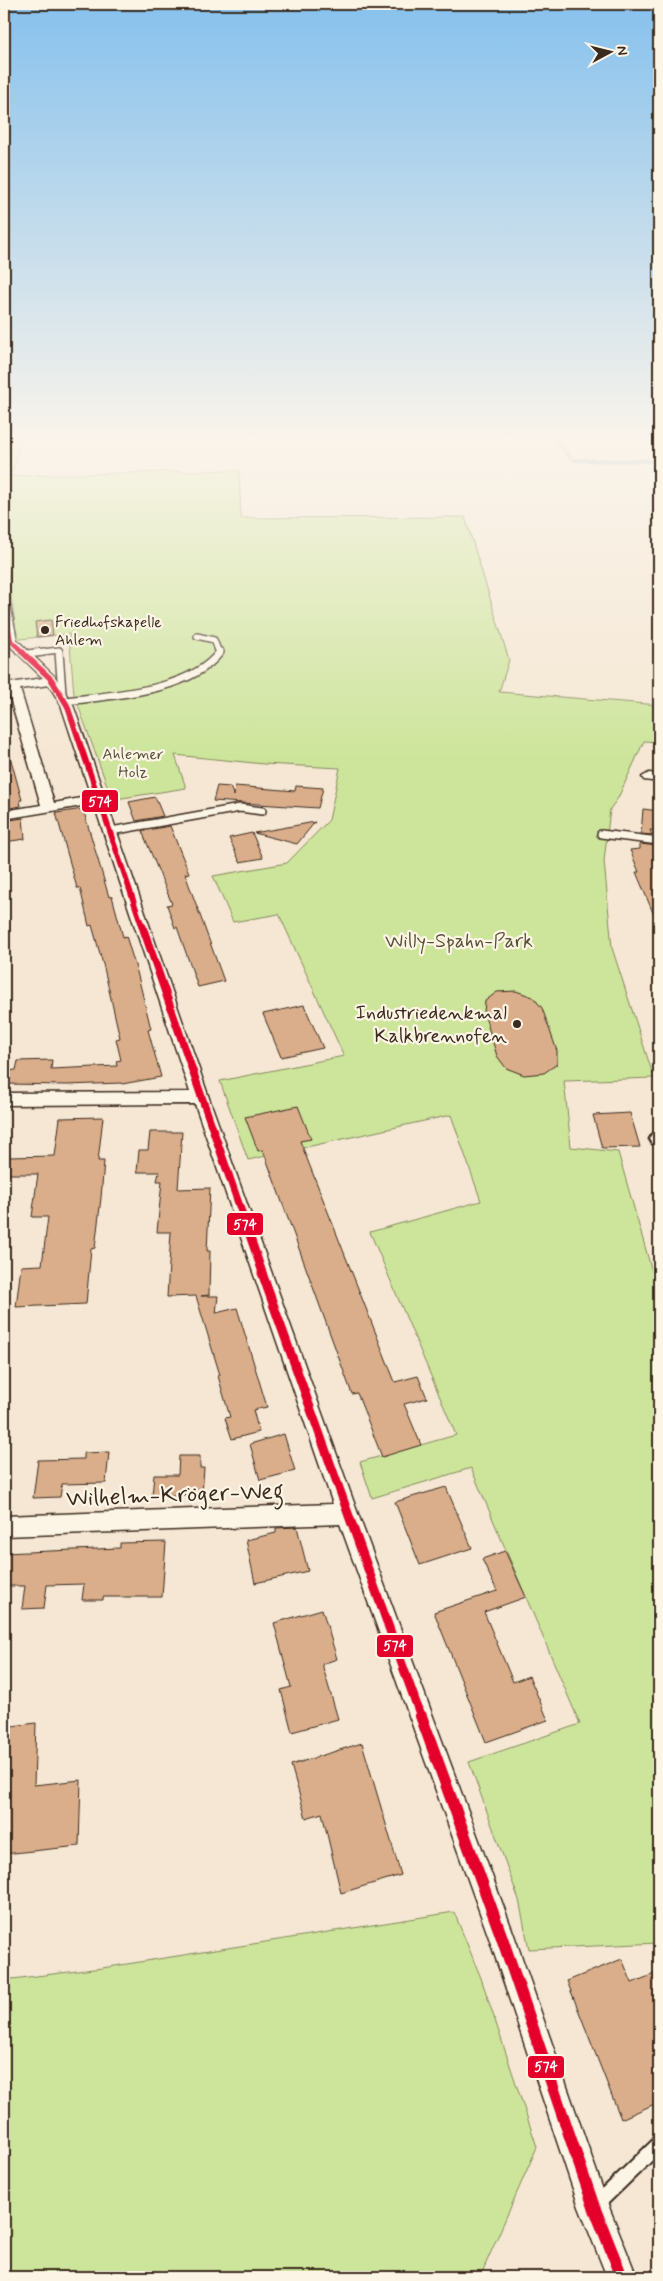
<svg xmlns="http://www.w3.org/2000/svg" width="663" height="2281" font-family="Mynerve,sans-serif">
  <style>
    .green { fill: #cde59b; stroke: #84885c }
    .lines { fill: none; stroke-linecap: round; stroke-linejoin: round }
    .stream { stroke: #70919e; stroke-width: 4 }
    .building { fill: #daae8b; stroke: #3b2a1e }
    .lane-far2-casing { stroke: #3b2a1e; stroke-width: 8 }
    .lane-far1-casing { stroke: #3b2a1e; stroke-width: 10 }
    .lane-casing { stroke: #3b2a1e; stroke-width: 18 }
    .street-casing { stroke: #3b2a1e; stroke-width: 3 }
    .lane-far2 { stroke: #fcf5e5; stroke-width: 5 }
    .lane-far1 { stroke: #fcf5e5; stroke-width: 7 }
    .lane { stroke: #fcf5e5; stroke-width: 14 }
    .street { fill: #fcf5e5; fill-rule: evenodd }
    .bus-1-far4-casing { stroke: #fcf5e5; stroke-width: 7 }
    .bus-1-far3-casing { stroke: #fcf5e5; stroke-width: 9 }
    .bus-1-far2-casing { stroke: #fcf5e5; stroke-width: 11 }
    .bus-1-far1-casing { stroke: #fcf5e5; stroke-width: 13 }
    .bus-1-casing { stroke: #fcf5e5; stroke-width: 16 }
    .bus-1-far4 { stroke: #e4002b; stroke-width: 4.5 }
    .bus-1-far3 { stroke: #e4002b; stroke-width: 5.5 }
    .bus-1-far2 { stroke: #e4002b; stroke-width: 8 }
    .bus-1-far1 { stroke: #e4002b; stroke-width: 9 }
    .bus-1 { stroke: #e4002b; stroke-width: 12 }
    .poi-dot { fill: #3b2a1e; stroke: #fcf5e5; stroke-width: 2 }
    .labels { text-anchor: middle; stroke-width: 4.5; stroke-linejoin: round; paint-order: stroke }
    .far-poi-label { font-size: 16px; fill: #3b2a1e; stroke: #fcf5e5; text-anchor: start }
    .far-park-label { font-size: 16px; fill: #584f37; stroke: #fcf5e5 }
    .park-label { font-size: 20px; fill: #584f37; stroke: #fcf5e5 }
    .poi-label { font-size: 20px; fill: #3b2a1e; stroke: #fcf5e5; text-anchor: end }
    .near-street-label { font-size: 24px; fill: #3b2a1e; stroke: #fcf5e5 }
    .line-badge { stroke: #fcf5e5; stroke-width: 2 }
    .badge-label { font-size: 14px; text-anchor: middle; font-weight: bold; fill: #fff }
  </style>
  <rect width="100%" height="100%" fill="#f5e7d3"/>
  <filter id="ink" filterUnits="userSpaceOnUse"><feTurbulence type="fractalNoise" baseFrequency=".02" numOctaves="2"/><feDisplacementMap in="SourceGraphic" scale="10" xChannelSelector="R" yChannelSelector="G"/><feConvolveMatrix kernelMatrix="1 2 1 2 8 2 1 2 1" color-interpolation-filters="sRGB"/></filter>
  <g filter="url(#ink)">
    <!-- green -->
    <g class="green">
      <path d="M4,438H21L13,471L4,472Z"/>
      <path d="M239,470L241,518L465,517L509,660L499,692L659,705V742L644,741L618,798L610,809L604,861L612,948L654,1078L564,1081L571,1147L618,1152L659,1296V1943L529,1949L519,1900L469,1762L580,1724L471,1468L372,1498L360,1462L456,1435L370,1232L481,1201L451,1115L248,1160L220,1081L344,1056L279,914L233,922L213,876L287,863L329,820L340,768L264,764L175,755L186,788L116,799L113,791H109L74,694L69,634L20,639L16,631L4,546V476Z"/>
      <path d="M454,1912L481,1978L537,2147L480,2277H4V1980L102,1968Z"/>
    </g>
    <g class="lines">
      <!-- stream -->
      <g class="stream">
        <path d="M554,438L570,457"/>
        <path d="M574,460L659,461"/>
      </g>
    </g>
    <!-- building -->
    <g class="building">
      <path d="M51,620L53,635L37,637L35,622Z"/>
      <path d="M8,749L22,800H20L21,806L4,809V750Z"/>
      <path d="M217,786L230,787L234,796L235,786L295,791L296,786L323,788L318,808L213,801Z"/>
      <path d="M155,797L163,816L136,821L129,802Z"/>
      <path d="M83,809L109,897L112,896L123,937L126,936L137,972L151,1029L148,1030L161,1077L122,1084L121,1083L67,1085L7,1084V1071L16,1070L18,1061L52,1060L51,1069L117,1066L116,1061L121,1060L116,1039L120,1038L104,968L92,925L89,926L80,888H77L56,813Z"/>
      <path d="M643,809L659,811V831L650,830L652,835L641,834Z"/>
      <path d="M23,818L25,839L4,842V821Z"/>
      <path d="M315,822L297,844L254,833Z"/>
      <path d="M170,826L189,873L185,874L224,981L198,987L177,927L175,928L167,905L172,904L142,831Z"/>
      <path d="M252,833L263,858L240,862L229,838Z"/>
      <path d="M640,844L657,846L659,852V927L636,872H639L630,850L640,849Z"/>
      <path d="M516,991L533,997L542,1008L557,1051V1064L544,1073L524,1075L506,1068L497,1056L484,1013L485,1001L497,992Z"/>
      <path d="M304,1005L323,1048L281,1057L263,1014Z"/>
      <path d="M298,1106L311,1139L300,1141L395,1382L418,1376L427,1398L404,1404L421,1445L382,1457L357,1393L352,1394L263,1150L258,1151L245,1117Z"/>
      <path d="M630,1113L640,1147L602,1148L593,1115Z"/>
      <path d="M103,1117L98,1161H104L101,1198L95,1248L91,1249L86,1304L16,1307L21,1266L42,1265L48,1217H32L38,1174H6L9,1157L55,1156L60,1118Z"/>
      <path d="M150,1132H182L178,1189L210,1188L207,1251H210L209,1295L201,1296H218L216,1313L237,1308L267,1407L253,1410L259,1432L232,1439L225,1418L230,1417L218,1376L220,1375L196,1296L167,1297L171,1232H157L162,1181H157L159,1172H137L139,1150H148Z"/>
      <path d="M284,1434L295,1471L260,1480L250,1444Z"/>
      <path d="M109,1452L106,1483L62,1484L60,1497L33,1498L38,1460L84,1459V1453Z"/>
      <path d="M179,1456H200V1468H204L202,1494L152,1496L154,1475H178Z"/>
      <path d="M446,1487L472,1548L420,1565L395,1502Z"/>
      <path d="M297,1527L308,1571L255,1583L246,1540L276,1533V1528Z"/>
      <path d="M166,1542L162,1597H103V1600H82L84,1584L47,1585L44,1608L22,1609L25,1586H4V1553L120,1548V1543Z"/>
      <path d="M505,1551L526,1597L484,1612L513,1682L529,1676L548,1720L486,1742L434,1612L497,1591L482,1559Z"/>
      <path d="M322,1609L337,1659L322,1664L338,1719L292,1732L281,1690L291,1687L274,1623Z"/>
      <path d="M36,1723L34,1785L81,1780L79,1846L4,1854V1727Z"/>
      <path d="M362,1743L401,1875L341,1893L322,1813L306,1818L291,1765Z"/>
      <path d="M622,1959L632,1983L659,1972V2102L621,2119L567,1981Z"/>
    </g>
    <g class="lines">
      <defs>
        <g id="lane-far2">
          <path d="M197,636L214,640L219,653"/>
          <path d="M34,653L59,650V653"/>
        </g>
        <g id="lane-far1">
          <path d="M59,652L62,693"/>
          <path d="M27,654L44,652"/>
          <path d="M66,701C113,695 190,692 220,652"/>
          <path d="M111,831L240,808L262,811"/>
          <path d="M601,834L659,841"/>
        </g>
        <path id="lane" d="M597,2204L659,2144"/>
        <g id="street">
          <path d="M4,602L10,605L17,640L55,677L73,705L209,1098L358,1514L514,1935L609,2207L637,2277H607L579,2207L488,1935L340,1524L4,1536V1516L333,1504L195,1104L4,1105V1093L190,1092L94,804L4,819V811L41,805L8,691L4,692V684L43,678L5,641ZM49,685L61,705L91,796L54,803L20,689Z"/>
          <path d="M649,773L659,774V782L644,780L642,777Z"/>
          <path d="M659,1133V1145L652,1144L649,1139L652,1134Z"/>
        </g>
      </defs>
      <!-- lane-far2 casing -->
      <use href="#lane-far2" class="lane-far2-casing"/>
      <!-- lane-far1 casing -->
      <use href="#lane-far1" class="lane-far1-casing"/>
      <!-- lane casing -->
      <use href="#lane" class="lane-casing"/>
      <!-- street casing -->
      <use href="#street" class="street-casing"/>
      <!-- lane-far2 -->
      <use href="#lane-far2" class="lane-far2"/>
      <!-- lane-far1 -->
      <use href="#lane-far1" class="lane-far1"/>
      <!-- lane -->
      <use href="#lane" class="lane"/>
      <!-- street -->
      <use href="#street" class="street"/>
      <defs>
        <path id="bus-1-far4" d="M4,605L11,641L24,653"/>
        <path id="bus-1-far3" d="M22,652L51,679L67,705L142,926"/>
        <path id="bus-1-far2" d="M142,925L263,1274"/>
        <path id="bus-1-far1" d="M262,1273L421,1717"/>
        <path id="bus-1" d="M421,1716L501,1935L594,2207L622,2277"/>
      </defs>
      <!-- bus-1-far4 casing -->
      <use href="#bus-1-far4" class="bus-1-far4-casing"/>
      <!-- bus-1-far3 casing -->
      <use href="#bus-1-far3" class="bus-1-far3-casing"/>
      <!-- bus-1-far2 casing -->
      <use href="#bus-1-far2" class="bus-1-far2-casing"/>
      <!-- bus-1-far1 casing -->
      <use href="#bus-1-far1" class="bus-1-far1-casing"/>
      <!-- bus-1 casing -->
      <use href="#bus-1" class="bus-1-casing"/>
      <!-- bus-1-far4 -->
      <use href="#bus-1-far4" class="bus-1-far4"/>
      <!-- bus-1-far3 -->
      <use href="#bus-1-far3" class="bus-1-far3"/>
      <!-- bus-1-far2 -->
      <use href="#bus-1-far2" class="bus-1-far2"/>
      <!-- bus-1-far1 -->
      <use href="#bus-1-far1" class="bus-1-far1"/>
      <!-- bus-1 -->
      <use href="#bus-1" class="bus-1"/>
    </g>
  </g>
  <!-- sky -->
  <linearGradient id="sky" x2="0" y2="1"><stop stop-color="#86c1ed"/><stop offset="0.58" stop-color="#faf4eb"/><stop offset="1" stop-color="#faf4eb" stop-opacity="0"/></linearGradient>
  <rect width="663" height="757" fill="url(#sky)"/>
  <!-- markers -->
  <g class="poi-dot">
    <circle cx="45" cy="630" r="5"/>
    <circle cx="517" cy="1024" r="5"/>
  </g>
  <g class="labels">
    <!-- far-poi labels -->
    <g class="far-poi-label">
      <text x="55" y="627">Friedhofskapelle<tspan x="55" dy="18">Ahlem</tspan></text>
    </g>
    <!-- far-park labels -->
    <g class="far-park-label">
      <text x="133" y="759">Ahlemer<tspan x="133" dy="18">Holz</tspan></text>
    </g>
    <!-- park labels -->
    <g class="park-label">
      <text x="459" y="947">Willy-Spahn-Park</text>
    </g>
    <!-- poi labels -->
    <g class="poi-label">
      <text x="507" y="1019">Industriedenkmal<tspan x="507" dy="23">Kalkbrennofen</tspan></text>
    </g>
    <!-- near-street labels -->
    <g class="near-street-label">
      <text transform="translate(175 1494) rotate(-2)" y="8">Wilhelm-Kröger-Weg</text>
    </g>
  </g>
  <g class="line-badge">
    <rect x="81" y="789" width="38" height="24" rx="5" fill="#e4002b"/>
    <rect x="226" y="1212" width="38" height="24" rx="5" fill="#e4002b"/>
    <rect x="376" y="1634" width="38" height="24" rx="5" fill="#e4002b"/>
    <rect x="527" y="2055" width="38" height="24" rx="5" fill="#e4002b"/>
  </g>
  <g class="badge-label">
    <text x="100" y="806">574</text>
    <text x="245" y="1229">574</text>
    <text x="395" y="1650">574</text>
    <text x="546" y="2071">574</text>
  </g>
  <!-- margin -->
  <rect width="663" height="2281" fill="none" stroke="#fcf5e5" stroke-width="20"/>
  <rect x="10" y="10" width="643" height="2261" fill="none" stroke="#3b2a1e" stroke-width="2" filter="url(#ink)"/>
  <!-- north arrow -->
  <g transform="translate(610 52) rotate(83)" stroke="#fcf5e5" stroke-width="4" paint-order="stroke">
  <path d="M0-4L9 19L0 12L-9 19Z" fill="#3b2a1e"/>
  <text y="-8" font-size="14" font-weight="bold" text-anchor="middle" fill="#3b2a1e">N</text>
  </g>
</svg>
